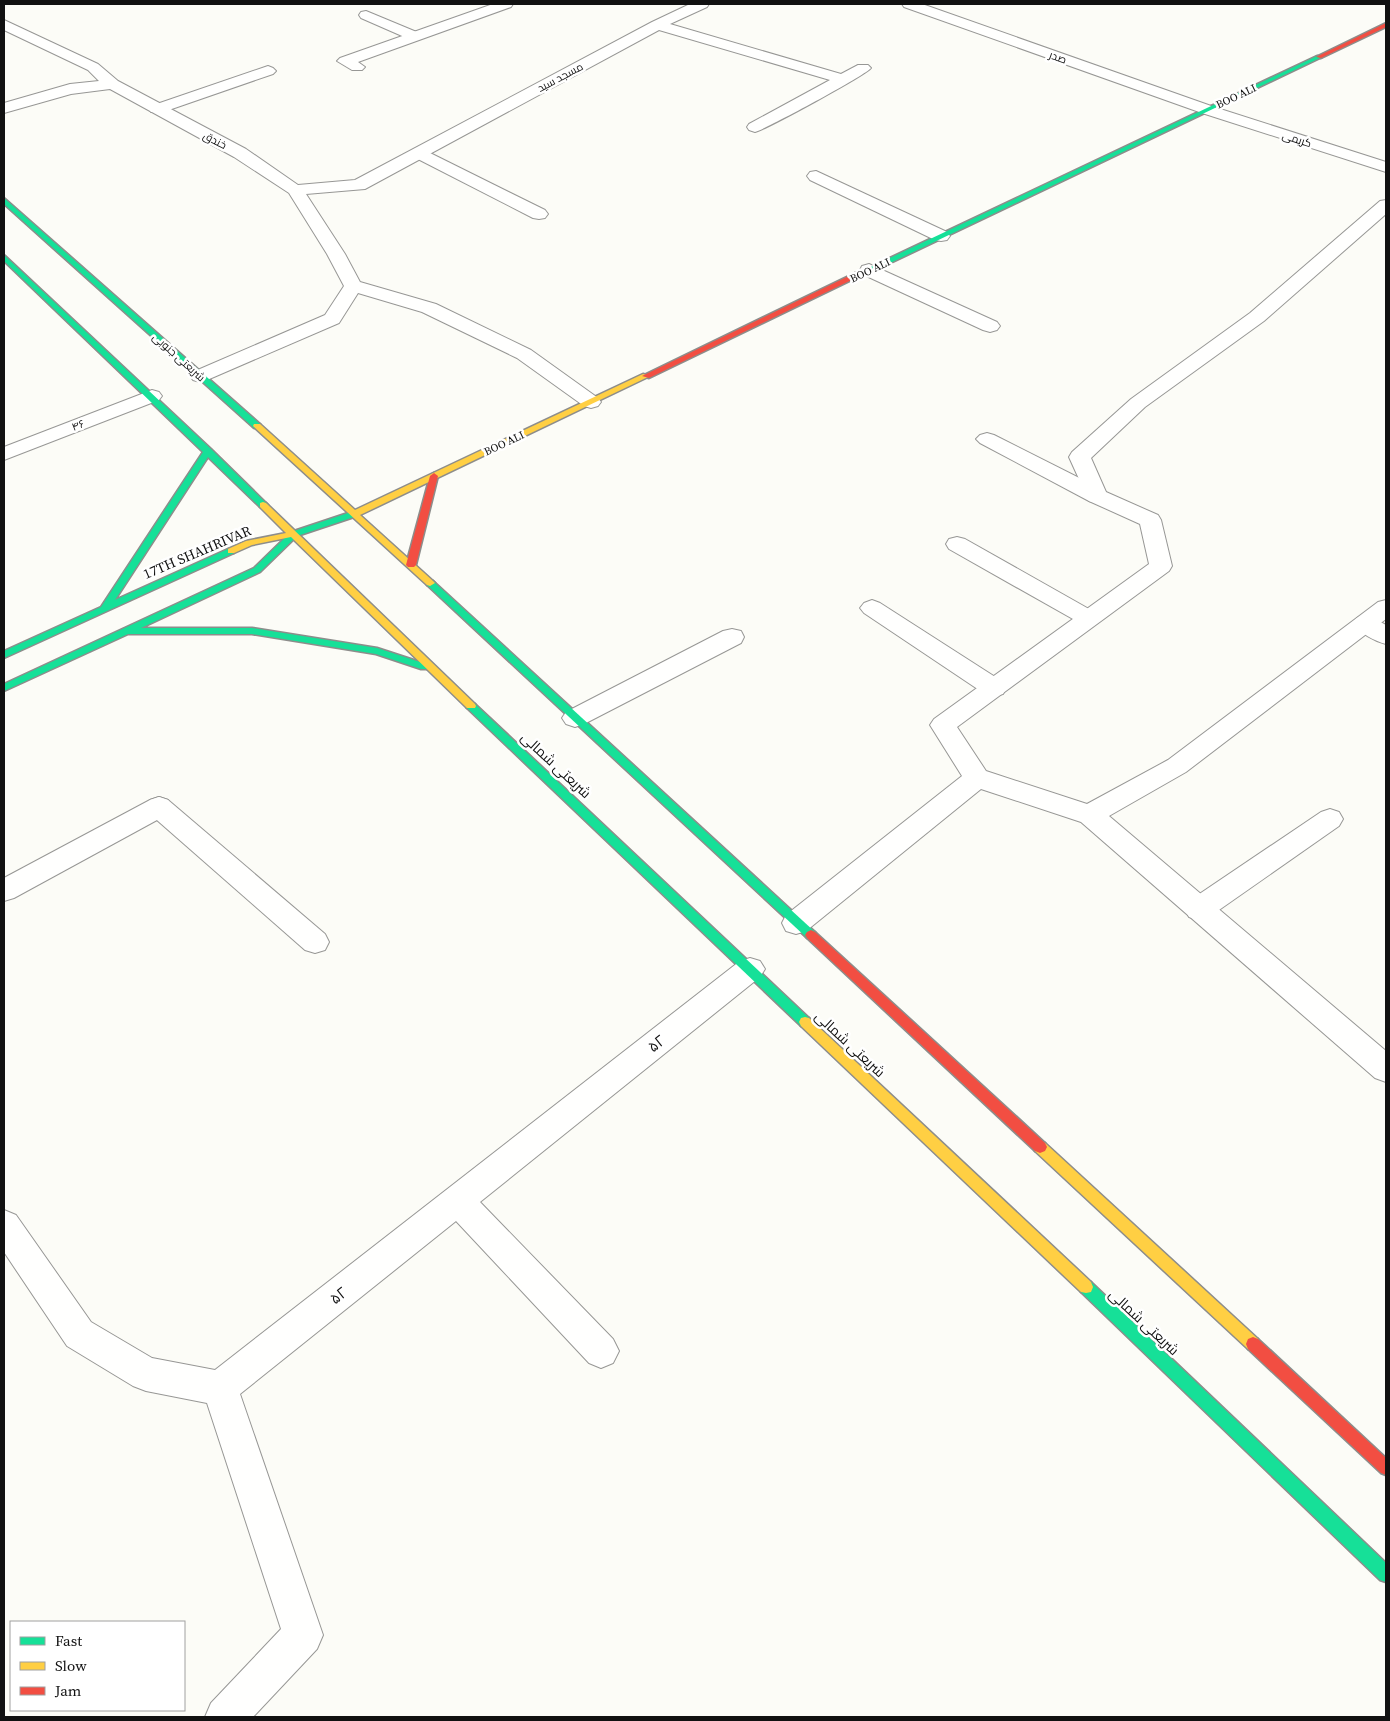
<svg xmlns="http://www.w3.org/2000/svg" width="1390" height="1721" font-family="'Source Serif 4',Cairo,serif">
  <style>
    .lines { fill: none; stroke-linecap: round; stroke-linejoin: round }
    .lane-casing { stroke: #979795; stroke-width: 2 }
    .street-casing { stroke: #979795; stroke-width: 2 }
    .fast-casing { stroke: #8d8d8b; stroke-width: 3 }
    .slow-casing { stroke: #8d8d8b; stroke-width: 3 }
    .jam-casing { stroke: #8d8d8b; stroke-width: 3 }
    .lane { fill: #fffffe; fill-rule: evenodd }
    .street { fill: #fffffe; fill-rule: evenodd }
    .fast { fill: #16e098; fill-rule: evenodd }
    .slow { fill: #ffcf43; fill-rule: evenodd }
    .jam { fill: #f24e42; fill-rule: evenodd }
    .labels { text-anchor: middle; stroke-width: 5; stroke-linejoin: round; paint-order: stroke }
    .far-street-label { font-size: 11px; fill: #111; stroke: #fff }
    .street-label { font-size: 14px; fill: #111; stroke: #fff }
    .near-street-label { font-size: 16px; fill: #111; stroke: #fff }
  </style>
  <rect width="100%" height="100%" fill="#fcfcf7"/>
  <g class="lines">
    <defs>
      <g id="lane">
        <path d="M366,11L419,33L421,36L419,39H409L361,18L359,15L361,12Z"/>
        <path d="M268,66L273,68L276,71L273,74L163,112H151L149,109L151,106Z"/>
        <path d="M420,148L545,210L548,214L545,218L539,219L533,218L414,157L412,153L414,149Z"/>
        <path d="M816,171L947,232L950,236L947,240L941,241L935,240L810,180L807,176L810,172Z"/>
        <path d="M869,264L997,322L1000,326L997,330L990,332L983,330L862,274L860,270L862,266Z"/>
        <path d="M987,433L994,435L1105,491L1108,496L1105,501L1097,503L1089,501L980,443L976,439L980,435Z"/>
        <path d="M957,537L965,539L1096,613L1100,618L1096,623L1088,626L1080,623L949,549L946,544L949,539Z"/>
        <path d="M872,600L880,603L1003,682L1006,688L1003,694L994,696L985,694L864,613L860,608L864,603Z"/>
        <path d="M1365,615L1373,618L1386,625V644C1374,641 1360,633 1353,623L1357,618Z"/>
        <path d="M732,629L741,631L744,637L741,643L584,724L575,727L566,724L562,718L566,712L723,631Z"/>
        <path d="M159,797L168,800L325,934L329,942L325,950L315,953L305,950L150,814L146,807L150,800Z"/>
        <path d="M1330,809L1339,812L1343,819L1339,826L1209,917L1199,920L1189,917L1185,909L1189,901L1321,812Z"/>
      </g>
      <g id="street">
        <path d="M493,4H513L511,7L358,62L365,67L362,70H352L337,61L340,58Z"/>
        <path d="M690,4H709L707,7L670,24L841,74L858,65H868L871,68C866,75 766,129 755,132L749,130L747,127L749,124L830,80L659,30L365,189L306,194L345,254L360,282L436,304L531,350L598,398L601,402L598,406L591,408L584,406L517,358L422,312L358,293L339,323L207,380L200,382L193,380L190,376L193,372L325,315L344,286L327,254L289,193L234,157L110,89L71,94L4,113V103L70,84L99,81L88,70L4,30V20L98,64L118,81L246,149L298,185L355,180L652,22Z"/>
        <path d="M902,4H922L1214,107L1386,162V172L1202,113L904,7Z"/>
        <path d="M1386,200V214L1264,321L1145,407L1091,458L1106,492L1158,515L1161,520L1172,566L1169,571L957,727L986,771L1087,804L1168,760L1378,602L1386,600V619L1186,772L1109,816L1386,1051V1082L1375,1078L1081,822L981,789L806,931L796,934L786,931L782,923L786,915L962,776L930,725L934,719L1149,564L1140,524L1089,501L1069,457L1072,452L1131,399L1250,313L1380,201Z"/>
        <path d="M152,390L159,392L162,396L159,400L4,460V447Z"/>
        <path d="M159,797L168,800L172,807L168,814L14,898L4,901V878L150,800Z"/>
        <path d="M750,958L760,961L765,969L760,977L480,1202L613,1339L619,1351L613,1363L601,1368L589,1363L456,1221L240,1394L323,1635L317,1649L253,1717H205L211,1703L281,1629L207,1403L146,1391L133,1386L67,1346L4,1252V1210L16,1215L91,1322L152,1358L215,1370L740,961Z"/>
      </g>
      <g id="fast">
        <path d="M1317,56L1322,57L863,276L856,274Z"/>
        <path d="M4,198L260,424V428H254L4,204Z"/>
        <path d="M4,255L211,449L268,505L266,507H260L208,457L115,600L228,549H234V553L4,658V651L101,607L203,452L4,261Z"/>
        <path d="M354,511L357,512V516L297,536L260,572L141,628H252L377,648L429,665L430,667L429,669H421L376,654L252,634H128L4,691V684L254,568L291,532Z"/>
        <path d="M430,580L433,581L815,932L817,935L815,938H807L427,585V581Z"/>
        <path d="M471,703L475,704L809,1018L811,1022L809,1026L805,1027L801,1026L467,708L466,706L467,704Z"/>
        <path d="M1086,1281L1091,1282L1386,1563V1582L1380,1580L1081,1292L1079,1287L1081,1282Z"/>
      </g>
      <g id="slow">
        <path d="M643,374L650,376L360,515L433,581L435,583L430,586L427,585L253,426L254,424H260L355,510Z"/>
        <path d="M263,502L266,503L475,704L476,706L475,708H467L291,537L252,545L234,553H228V549L246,541L286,533L260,507V503Z"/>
        <path d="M805,1017L809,1018L1091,1282L1093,1287L1091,1292L1086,1293L1081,1292L801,1026L799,1022L801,1018Z"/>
        <path d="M1040,1141L1045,1143L1258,1339L1260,1344L1258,1349L1253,1351L1248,1349L1035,1151L1033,1147L1035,1143Z"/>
      </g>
      <g id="jam">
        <path d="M1386,23V27L1321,58L1316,57Z"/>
        <path d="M857,272L864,274L649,378L642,376Z"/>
        <path d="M434,473L438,476L416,565L414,567H408L406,565L430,476Z"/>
        <path d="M811,930L815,932L1045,1143L1047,1147L1045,1151L1040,1153L1035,1151L807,938L805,935L807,932Z"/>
        <path d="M1253,1337L1258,1339L1386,1458V1475L1381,1473L1248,1349L1246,1344L1248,1339Z"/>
      </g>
    </defs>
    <!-- lane casing -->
    <use href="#lane" class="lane-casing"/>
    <!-- street casing -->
    <use href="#street" class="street-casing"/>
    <!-- fast casing -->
    <use href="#fast" class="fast-casing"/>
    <!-- slow casing -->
    <use href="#slow" class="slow-casing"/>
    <!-- jam casing -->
    <use href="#jam" class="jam-casing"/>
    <!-- lane -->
    <use href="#lane" class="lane"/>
    <!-- street -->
    <use href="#street" class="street"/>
    <!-- fast -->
    <use href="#fast" class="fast"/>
    <!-- slow -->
    <use href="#slow" class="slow"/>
    <!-- jam -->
    <use href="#jam" class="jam"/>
  </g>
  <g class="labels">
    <!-- far-street labels -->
    <g class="far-street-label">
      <text transform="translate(1058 57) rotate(20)" y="4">صدر</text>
      <text transform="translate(560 77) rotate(-28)" y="4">مسجد سید</text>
      <text transform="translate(1236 96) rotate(-25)" y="4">BOO ALI</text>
      <text transform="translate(1297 139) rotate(18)" y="4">کریمی</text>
      <text transform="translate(215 140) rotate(28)" y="4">خندق</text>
      <text transform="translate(870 270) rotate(-25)" y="4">BOO ALI</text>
      <text transform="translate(179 357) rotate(42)" y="4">شریعتی جنوبی</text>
      <text transform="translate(78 425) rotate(-21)" y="4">۴۶</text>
      <text transform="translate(504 443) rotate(-25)" y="4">BOO ALI</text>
    </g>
    <!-- street labels -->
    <g class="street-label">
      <text transform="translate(197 552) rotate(-23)" y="5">17TH SHAHRIVAR</text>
      <text transform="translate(556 765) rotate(43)" y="5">شریعتی شمالی</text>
      <text transform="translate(850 1044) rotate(43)" y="5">شریعتی شمالی</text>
      <text transform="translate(1144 1322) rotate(43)" y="5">شریعتی شمالی</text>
    </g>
    <!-- near-street labels -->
    <g class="near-street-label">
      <text transform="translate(656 1043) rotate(-38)" y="6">۵۲</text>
      <text transform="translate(338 1295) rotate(-38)" y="6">۵۲</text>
    </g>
  </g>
  <!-- border -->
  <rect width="1390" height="1721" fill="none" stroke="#111111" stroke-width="10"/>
  <!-- legend -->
  <rect x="10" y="1621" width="175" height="90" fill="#ffffff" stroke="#a0a0a0"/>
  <rect x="20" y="1637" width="25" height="8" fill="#16e098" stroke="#a0a0a0"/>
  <text x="55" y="1646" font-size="15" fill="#111111">Fast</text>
  <rect x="20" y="1662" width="25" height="8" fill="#ffcf43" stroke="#a0a0a0"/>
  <text x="55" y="1671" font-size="15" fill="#111111">Slow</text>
  <rect x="20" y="1687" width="25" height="8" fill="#f24e42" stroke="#a0a0a0"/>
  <text x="55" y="1696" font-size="15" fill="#111111">Jam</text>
</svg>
